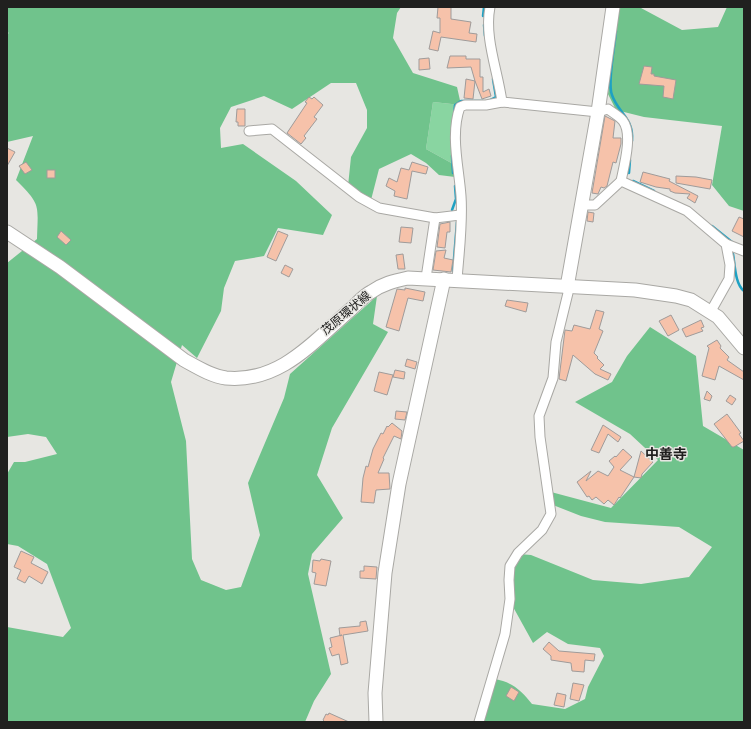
<svg xmlns="http://www.w3.org/2000/svg" width="751" height="729" font-family="Poppins,'Noto Sans JP',sans-serif">
  <style>
    .green { fill: #89d5a1 }
    .forest { fill: #70c38c }
    .lines { fill: none; stroke-linecap: round; stroke-linejoin: round }
    .stream { stroke: #1fa1c3; stroke-width: 2.5 }
    .building { fill: #f6c2aa; stroke: #9f9b9a }
    .street-casing { stroke: #a9a8a4; stroke-width: 11 }
    .secondary-casing { stroke: #a9a8a4; stroke-width: 15 }
    .street { stroke: #fff; stroke-width: 9 }
    .secondary { stroke: #fff; stroke-width: 13 }
    .labels { text-anchor: middle; stroke-width: 3; stroke-linejoin: round; paint-order: stroke }
    .street-label { font-size: 12px; fill: #20201f; stroke: #e7e6e2 }
    .quarter-label { font-size: 14px; font-weight: bold; fill: #20201f; stroke: #e7e6e2 }
  </style>
  <rect width="100%" height="100%" fill="#e7e6e2"/>
  <!-- green -->
  <path class="green" d="M433,102L461,105L455,165L426,149Z"/>
  <!-- forest -->
  <g class="forest">
    <path d="M7,7H401L397,13L393,38L413,73L457,87L461,105L433,102L426,149L455,165V177L439,175L426,163L411,154L379,169L371,200L348,186L351,157L367,128V110L356,83H331L292,109L264,96L231,107L220,128L221,148L243,144L296,181L332,215L323,235L278,228L264,256L235,261L224,288L221,311L197,358L182,345L171,382L186,441L192,559L201,580L226,590L241,587L260,535L248,483L284,398L290,374L377,296L373,324L388,332L332,428L317,475L343,518L312,554L308,574L331,674L314,701L305,722H49L47,721L7,722V627L63,637L71,628L47,564L18,546L7,544V474L14,462H25L57,454L46,437L28,434L7,437V263L37,239C38,204 41,205 16,180L33,136L7,142V34L9,33L7,32Z"/>
    <path d="M616,7L641,8L682,30L718,27L727,7H744V211L729,206L712,185L722,126L644,117L616,110L608,94Z"/>
    <path d="M650,327L696,356L703,426L744,450V722H482L495,679C512,682 522,691 532,704L565,709L585,699L588,687L604,656L600,648L568,644L547,632L533,643L512,605V567L519,554L531,555L593,580L641,584L689,577L712,547L679,527L605,522L581,516L553,505L551,492L611,508L658,460L630,434L575,402L612,382L627,356Z"/>
  </g>
  <g class="lines">
    <!-- stream -->
    <g class="stream">
      <path d="M483,16L484,7"/>
      <path d="M484,25L485,36"/>
      <path d="M616,31C615,45 607,83 612,95C618,113 634,118 632,141"/>
      <path d="M490,100L496,97L493,79"/>
      <path d="M454,115L455,105L461,101H483"/>
      <path d="M452,156L453,173"/>
      <path d="M629,173L630,160"/>
      <path d="M633,181L654,191"/>
      <path d="M452,210L456,199L455,186"/>
      <path d="M712,226L732,242"/>
      <path d="M733,254C735,265 735,284 744,291"/>
      <path d="M453,271L457,222"/>
    </g>
  </g>
  <!-- building -->
  <g class="building">
    <path d="M438,7H451V19L471,22L469,33L477,34L476,42L441,37L438,51L429,49L433,31L440,33V18H437Z"/>
    <path d="M450,56H466V59H480V77H483V92L489,89L491,96L482,99L475,81L473,99L464,98L466,79L475,81L471,67L447,68Z"/>
    <path d="M429,58L430,69L419,70V59Z"/>
    <path d="M644,66L652,67L651,74H654V76L676,80L673,99L663,97L664,86L639,84Z"/>
    <path d="M309,97L312,99L314,97L323,105L314,117L317,119L304,136L306,138L301,144L287,133L307,103L305,102Z"/>
    <path d="M237,109H245V126H238V122H236Z"/>
    <path d="M605,116L615,121L613,138H621V144L616,163L613,162L607,186L604,188L601,187L598,194L592,193Z"/>
    <path d="M7,148L15,152L7,166Z"/>
    <path d="M26,162L32,170L25,174L19,166Z"/>
    <path d="M412,162L428,167L426,174L412,171L407,199L394,196L395,191L386,186L389,178L397,182L401,168L409,170Z"/>
    <rect x="47" y="170" width="8" height="8"/>
    <path d="M643,172L670,179L669,181L698,196L695,203L687,198L690,194L675,193L670,191V189L656,187L640,182Z"/>
    <path d="M676,176L696,177L712,180L710,189L676,183Z"/>
    <path d="M588,212L594,213L593,222L587,221Z"/>
    <path d="M739,217L744,219V237L732,231Z"/>
    <path d="M450,222V232H447L445,248L437,247L440,224Z"/>
    <path d="M401,227L413,228L411,243L399,242Z"/>
    <path d="M61,231L71,240L66,245L57,237Z"/>
    <path d="M278,231L288,235L276,261L267,257Z"/>
    <path d="M446,250L444,258L453,260L451,272L433,270L436,251Z"/>
    <path d="M403,254L405,269H398L396,255Z"/>
    <path d="M285,265L293,269L289,277L281,273Z"/>
    <path d="M405,288L425,292L423,301L408,298L399,331L386,327L397,289L405,290Z"/>
    <path d="M507,300L528,303L526,312L505,306Z"/>
    <path d="M596,310L604,312L599,329L603,331L594,353L598,357L597,358L604,365L600,369L611,374L608,380L595,374L573,355L566,381L559,379L565,330L572,331L574,325L590,329Z"/>
    <path d="M671,315L679,330L668,336L659,321Z"/>
    <path d="M701,320L704,327L701,328L703,331L686,337L682,329Z"/>
    <path d="M717,340L721,346L720,348L729,357L727,360L744,372V380L719,366L715,380L702,376L709,348L707,346Z"/>
    <path d="M407,359L417,362L415,369L405,366Z"/>
    <path d="M395,370L405,372L404,379L393,377Z"/>
    <path d="M379,372L393,375L387,395L374,391Z"/>
    <path d="M707,391L712,396L710,401L704,399Z"/>
    <path d="M730,395L736,399L732,405L726,401Z"/>
    <path d="M396,411L407,412L405,420L395,419Z"/>
    <path d="M727,414L741,433L739,434L744,441L734,447H732L714,424Z"/>
    <path d="M392,423L402,431L401,439L394,436L383,458L384,459L378,473H389L390,489L376,490L374,503L361,502L363,478L366,466L368,467L373,449L381,433L383,434L387,426L388,427Z"/>
    <path d="M603,425L621,437L618,442L608,434L599,453L591,450Z"/>
    <path d="M623,449L632,457L620,470L634,477L620,498L619,497L614,505L608,500L604,504L596,497L592,500L589,496L587,497L577,482L591,471L586,481L598,471L608,476L614,467L609,461L615,456L616,457Z"/>
    <path d="M641,451L653,462L642,474L641,478L634,477Z"/>
    <path d="M21,551L34,557L31,563L48,572L42,584L29,576L25,583L17,579L21,570L14,567Z"/>
    <path d="M321,559L331,561L326,586L314,584L316,573L312,572L313,560L320,561Z"/>
    <path d="M364,566L377,567L376,579L360,578V571H364Z"/>
    <path d="M366,621L368,631L343,635L348,663L341,665L339,654L332,656L329,648L332,647L330,638L342,635L340,636L339,628L360,626V622Z"/>
    <path d="M549,642L559,651L595,654L594,661L585,660L584,672L572,671L571,663L551,660V656L543,649Z"/>
    <path d="M573,683L584,685L579,701L570,699Z"/>
    <path d="M511,687L519,692L514,701L506,696Z"/>
    <path d="M557,693L566,695L564,707L554,705Z"/>
    <path d="M329,713L349,722H325L323,720L326,714L328,715Z"/>
  </g>
  <g class="lines">
    <defs>
      <g id="street">
        <path d="M490,7C484,38 498,71 502,102"/>
        <path d="M249,131L272,129L359,197L379,208L435,218L460,215"/>
        <path d="M581,205H595L621,181L687,211L726,244L730,265L729,279L711,311"/>
        <path d="M726,244L744,251"/>
        <path d="M426,278L435,218"/>
        <path d="M457,280C459,252 463,223 461,196C459,167 450,135 460,107L465,105H486L502,102L598,112L608,109C613,113 619,116 623,121C633,134 624,166 621,181"/>
        <path d="M479,722L505,634L510,599L509,580L510,566L518,553L542,530L551,514L540,437L539,416L553,378L556,342L568,293L567,287"/>
      </g>
      <g id="secondary">
        <path d="M7,232L60,267L184,360C197,367 211,376 226,378C280,383 313,342 350,310C357,304 363,296 371,292C382,284 394,281 408,278L635,290L676,296L691,300L718,317L744,348"/>
        <path d="M567,287L598,112L613,7"/>
        <path d="M376,722L375,693L385,573L399,484L444,279"/>
      </g>
    </defs>
    <!-- street casing -->
    <use href="#street" class="street-casing"/>
    <!-- secondary casing -->
    <use href="#secondary" class="secondary-casing"/>
    <!-- street -->
    <use href="#street" class="street"/>
    <!-- secondary -->
    <use href="#secondary" class="secondary"/>
  </g>
  <g class="labels">
    <!-- street labels -->
    <g class="street-label">
      <text transform="translate(346 313) rotate(-40)" y="4">茂原環状線</text>
    </g>
    <!-- quarter labels -->
    <g class="quarter-label">
      <text x="666" y="459">中善寺</text>
    </g>
  </g>
  <!-- border -->
  <rect width="751" height="729" fill="none" stroke="#20201f" stroke-width="16"/>
</svg>
